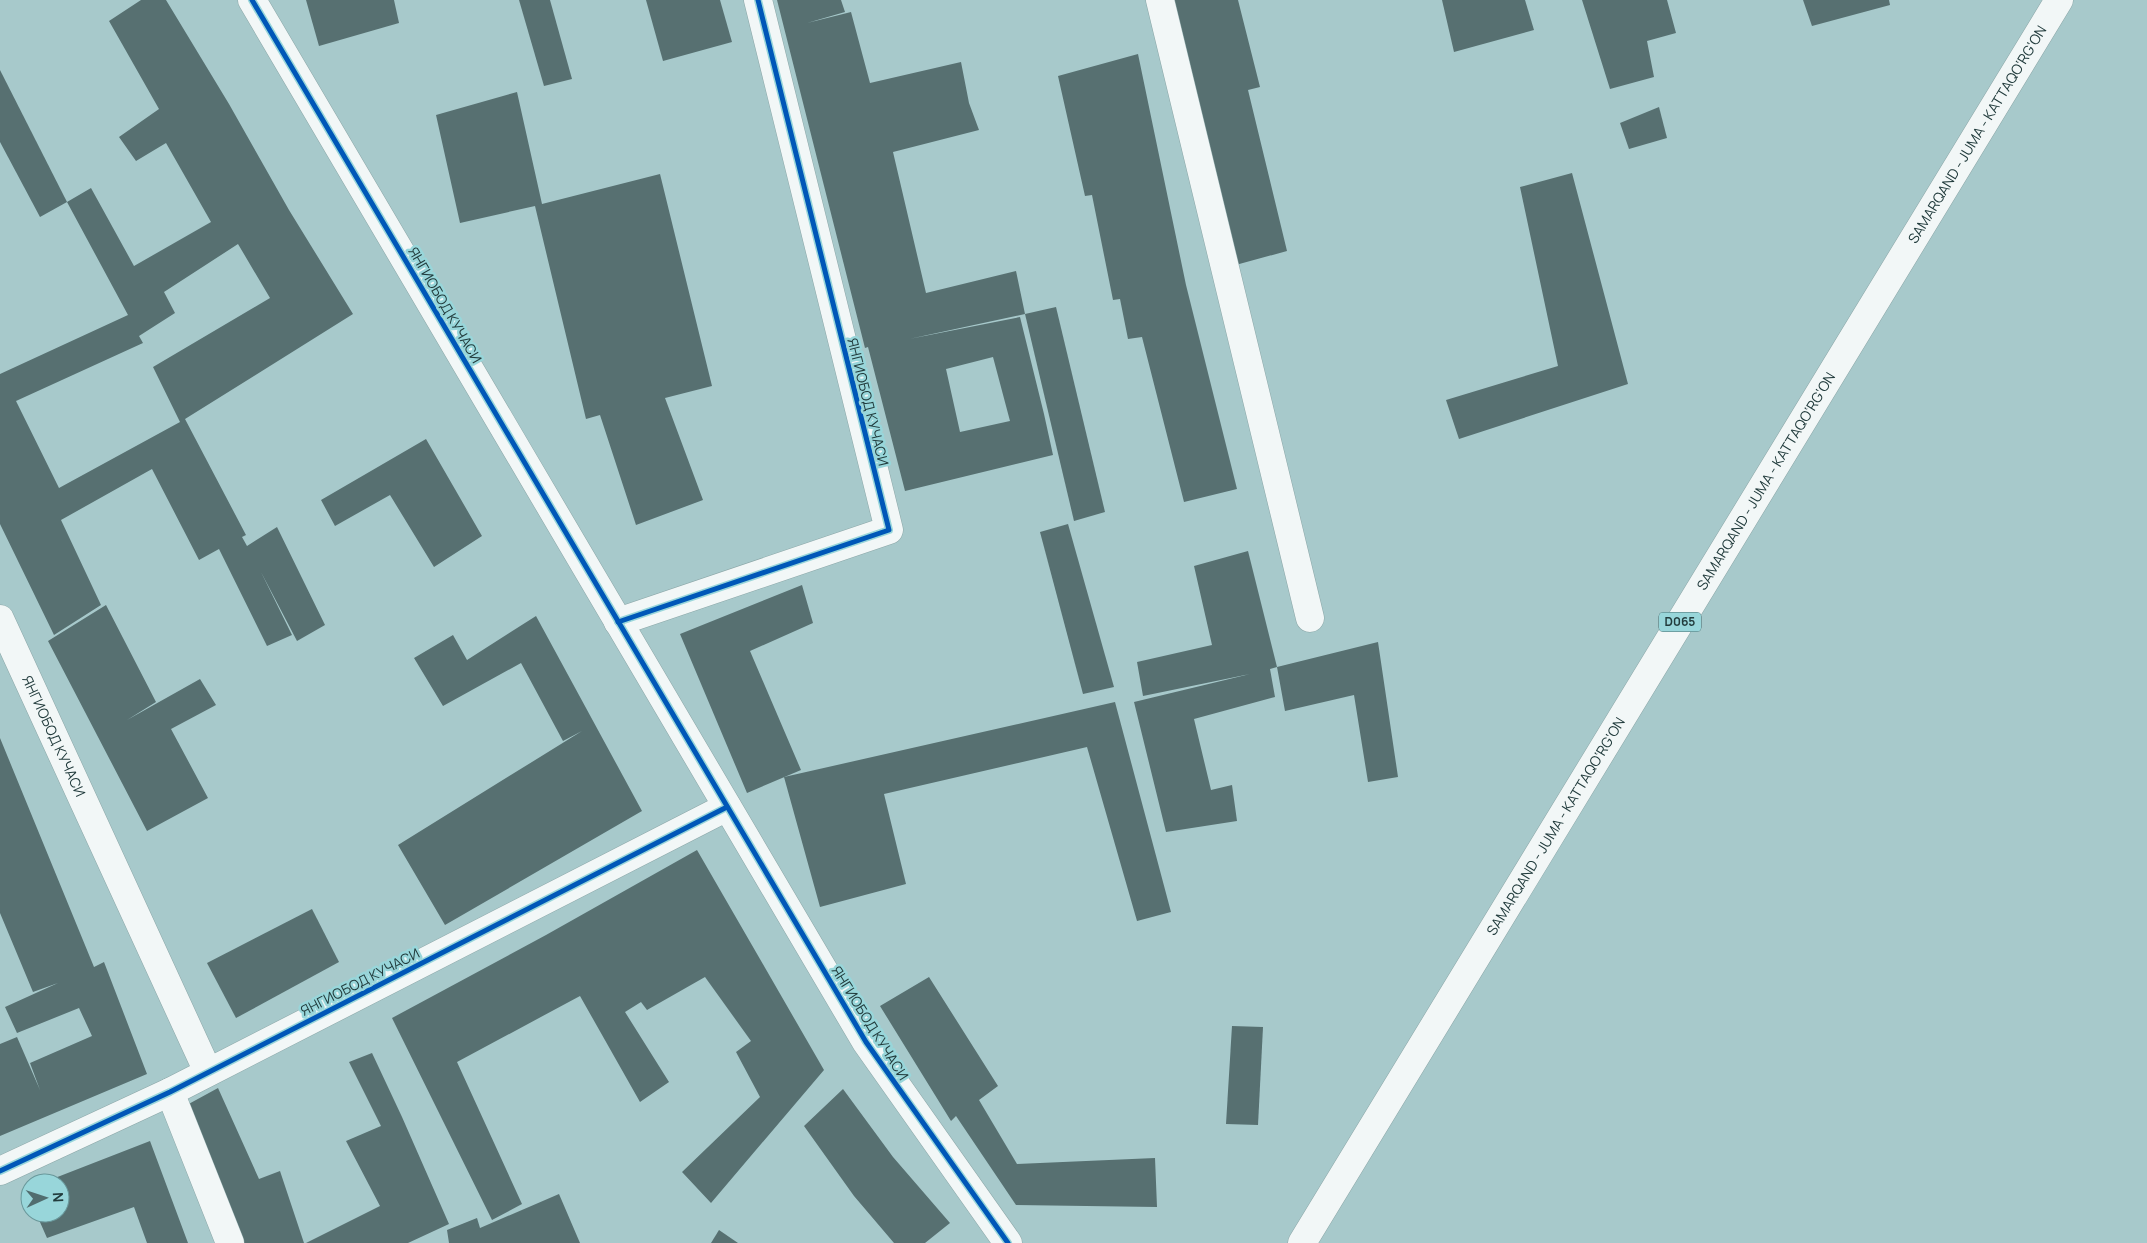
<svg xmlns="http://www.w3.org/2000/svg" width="2147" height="1243" font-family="Manrope,sans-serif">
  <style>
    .building { fill: #577071; fill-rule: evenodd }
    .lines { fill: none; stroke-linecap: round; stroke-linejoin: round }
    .minor-casing { stroke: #8ba6a7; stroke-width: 29 }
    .tertiary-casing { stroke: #8ba6a7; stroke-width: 29 }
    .primary-casing { stroke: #8ba6a7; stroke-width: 29 }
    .minor { stroke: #f2f7f7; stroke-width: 28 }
    .tertiary { stroke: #f2f7f7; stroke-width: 28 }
    .primary { stroke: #f2f7f7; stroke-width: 28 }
    .cycleway-casing { stroke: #98d6da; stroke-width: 8 }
    .cycleway { stroke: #0057b8; stroke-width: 5 }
    .labels { text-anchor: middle; stroke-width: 5; stroke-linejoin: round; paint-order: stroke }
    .shield { fill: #98d6da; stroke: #456a6c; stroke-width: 1 }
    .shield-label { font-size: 12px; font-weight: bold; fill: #223c3d }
    .street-label { font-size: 14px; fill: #223c3d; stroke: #98d6da }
  </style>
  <rect width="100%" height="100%" fill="#a7c9cb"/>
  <!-- building -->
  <g class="building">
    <path d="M141,0H166L229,104L289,210L353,314L185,419L246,535L242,537L247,546L277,527L325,625L297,641L261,572L292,635L267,646L219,549L199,560L152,469L61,520L101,605L54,635L0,524V374L128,315L67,202L91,188L134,266L211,222L166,143L136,161L119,137L159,109L109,21ZM238,244L270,298L153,367L180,422L59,488L16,401L143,343L139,336L175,313L164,292Z"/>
    <path d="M306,0H394L399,23L319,46Z"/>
    <path d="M519,0H550L572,79L544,86Z"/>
    <path d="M646,0H720L732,42L663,61Z"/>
    <path d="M777,0H841L845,12L807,23L851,12L870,83L961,62L969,103L979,130L893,152L926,293L1016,271L1025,314L909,339L1020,317L1044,414L1053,455L905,491L868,347L865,348ZM993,357L1010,421L960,432L946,369Z"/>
    <path d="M1174,0H1238L1260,87L1248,90L1287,251L1232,266Z"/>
    <path d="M1442,0H1525L1534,30L1454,52Z"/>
    <path d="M1582,0H1667L1676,33L1647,41L1654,77L1610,89Z"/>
    <path d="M1803,0H1889L1890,5L1812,26Z"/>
    <path d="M1138,54L1186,285L1237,489L1184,502L1142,337L1128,339L1120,299L1113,300L1092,195L1085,196L1058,76Z"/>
    <path d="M0,70L67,202L40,217L0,142Z"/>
    <path d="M517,92L542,204L660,174L712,386L665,398L703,500L636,525L600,415L586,419L535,206L460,223L436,115Z"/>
    <path d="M1659,107L1667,138L1629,149L1620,123Z"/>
    <path d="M1572,173L1628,384L1459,439L1446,400L1558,366L1520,187Z"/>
    <path d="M1056,307L1105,512L1074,521L1025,314Z"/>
    <path d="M426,439L482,536L434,567L390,495L335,526L321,500Z"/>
    <path d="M1068,524L1114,687L1083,694L1040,532Z"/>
    <path d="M1248,551L1277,667L1270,669L1275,697L1194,719L1211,790L1232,785L1237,821L1166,832L1134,702L1250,674L1143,696L1137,662L1212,645L1194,566Z"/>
    <path d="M802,585L813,623L750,651L801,770L747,793L680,634Z"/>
    <path d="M106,605L156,702L127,720L200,679L216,705L171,729L208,798L147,831L48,641Z"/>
    <path d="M536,616L642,811L445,925L398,845L582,731L563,741L521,663L443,706L414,658L453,635L467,660Z"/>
    <path d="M1378,642L1398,777L1368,782L1354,695L1285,711L1277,667Z"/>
    <path d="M1115,702L1171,912L1137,921L1087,747L884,794L906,884L820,907L784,777Z"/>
    <path d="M0,738L94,967L104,962L147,1074L0,1136V1044L17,1037L40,1090L30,1063L92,1036L79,1008L17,1033L5,1007L58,983L33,992L0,913Z"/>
    <path d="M697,850L824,1070L711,1203L682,1172L760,1097L736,1052L751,1041L705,977L647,1010L641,1002L625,1012L669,1082L640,1102L580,996L457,1062L522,1204L492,1220L392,1018L546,935Z"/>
    <path d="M312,909L339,962L236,1018L207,963Z"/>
    <path d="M929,977L998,1086L979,1100L1017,1164L1155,1158L1157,1207L1016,1205L956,1116L951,1121L880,1006Z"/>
    <path d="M1232,1026L1263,1027L1258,1125L1226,1124Z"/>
    <path d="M372,1053L402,1117L449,1224L408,1243H306L380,1206L346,1141L381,1126L349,1062Z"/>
    <path d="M218,1088L259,1179L280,1171L304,1243H239L185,1106Z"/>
    <path d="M843,1089L893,1157L950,1223L925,1243H894L854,1196L804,1126Z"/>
    <path d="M150,1141L188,1243H147L134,1207L47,1238L36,1213H60V1183H42Z"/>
    <path d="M559,1194L580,1243H449L447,1230L477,1218L480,1228Z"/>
    <path d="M719,1230L738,1243H711Z"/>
  </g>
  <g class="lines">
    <defs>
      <g id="minor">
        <path d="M1160,0L1310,618"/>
        <path id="s1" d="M0,619L208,1072"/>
        <path d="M618,622L889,530L758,0"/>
        <path d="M170,1092L230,1243"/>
        <path d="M0,1171L170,1092L727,807"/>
      </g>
      <path id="tertiary" d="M252,0L866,1042L1008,1243"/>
      <g id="primary">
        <path id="s2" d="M1302,1243L2059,0"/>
      </g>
    </defs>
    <!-- minor casing -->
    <use href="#minor" class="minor-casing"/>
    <!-- tertiary casing -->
    <use href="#tertiary" class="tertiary-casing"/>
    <!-- primary casing -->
    <use href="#primary" class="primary-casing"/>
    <!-- minor -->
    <use href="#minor" class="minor"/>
    <!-- tertiary -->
    <use href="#tertiary" class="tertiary"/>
    <!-- primary -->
    <use href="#primary" class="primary"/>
    <defs>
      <g id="cycleway">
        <path d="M252,0L866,1042L1008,1243"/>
        <path d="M618,622L889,530L758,0"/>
        <path d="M0,1171L170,1092L727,807"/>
      </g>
    </defs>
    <!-- cycleway casing -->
    <use href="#cycleway" class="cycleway-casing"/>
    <!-- cycleway -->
    <use href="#cycleway" class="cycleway"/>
  </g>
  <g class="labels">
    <!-- shield labels -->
    <rect class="shield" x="1659" y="612.5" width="42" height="19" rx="4"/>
    <g class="shield-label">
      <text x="1680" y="626">D065</text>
    </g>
    <!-- street labels -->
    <g class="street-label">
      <text dy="5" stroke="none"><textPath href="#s2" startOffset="1298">SAMARQAND - JUMA - KATTAQO‘RG‘ON</textPath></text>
      <text transform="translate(445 305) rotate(60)" y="5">ЯНГИОБОД КУЧАСИ</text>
      <text transform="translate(868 402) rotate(76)" y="5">ЯНГИОБОД КУЧАСИ</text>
      <text dy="5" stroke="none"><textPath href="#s2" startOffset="892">SAMARQAND - JUMA - KATTAQO‘RG‘ON</textPath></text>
      <text dy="5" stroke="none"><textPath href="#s1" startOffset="129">ЯНГИОБОД КУЧАСИ</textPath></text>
      <text dy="5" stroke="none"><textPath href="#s2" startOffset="488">SAMARQAND - JUMA - KATTAQO‘RG‘ON</textPath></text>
      <text transform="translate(360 982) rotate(-27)" y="5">ЯНГИОБОД КУЧАСИ</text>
      <text transform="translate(870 1023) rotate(58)" y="5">ЯНГИОБОД КУЧАСИ</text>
    </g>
  </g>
  <!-- north arrow -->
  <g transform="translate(45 1198) rotate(87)"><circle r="24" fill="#98d6da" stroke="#69989b"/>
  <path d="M0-4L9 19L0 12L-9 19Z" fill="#516d6f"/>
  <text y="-8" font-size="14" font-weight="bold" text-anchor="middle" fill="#223c3d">N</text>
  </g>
</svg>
